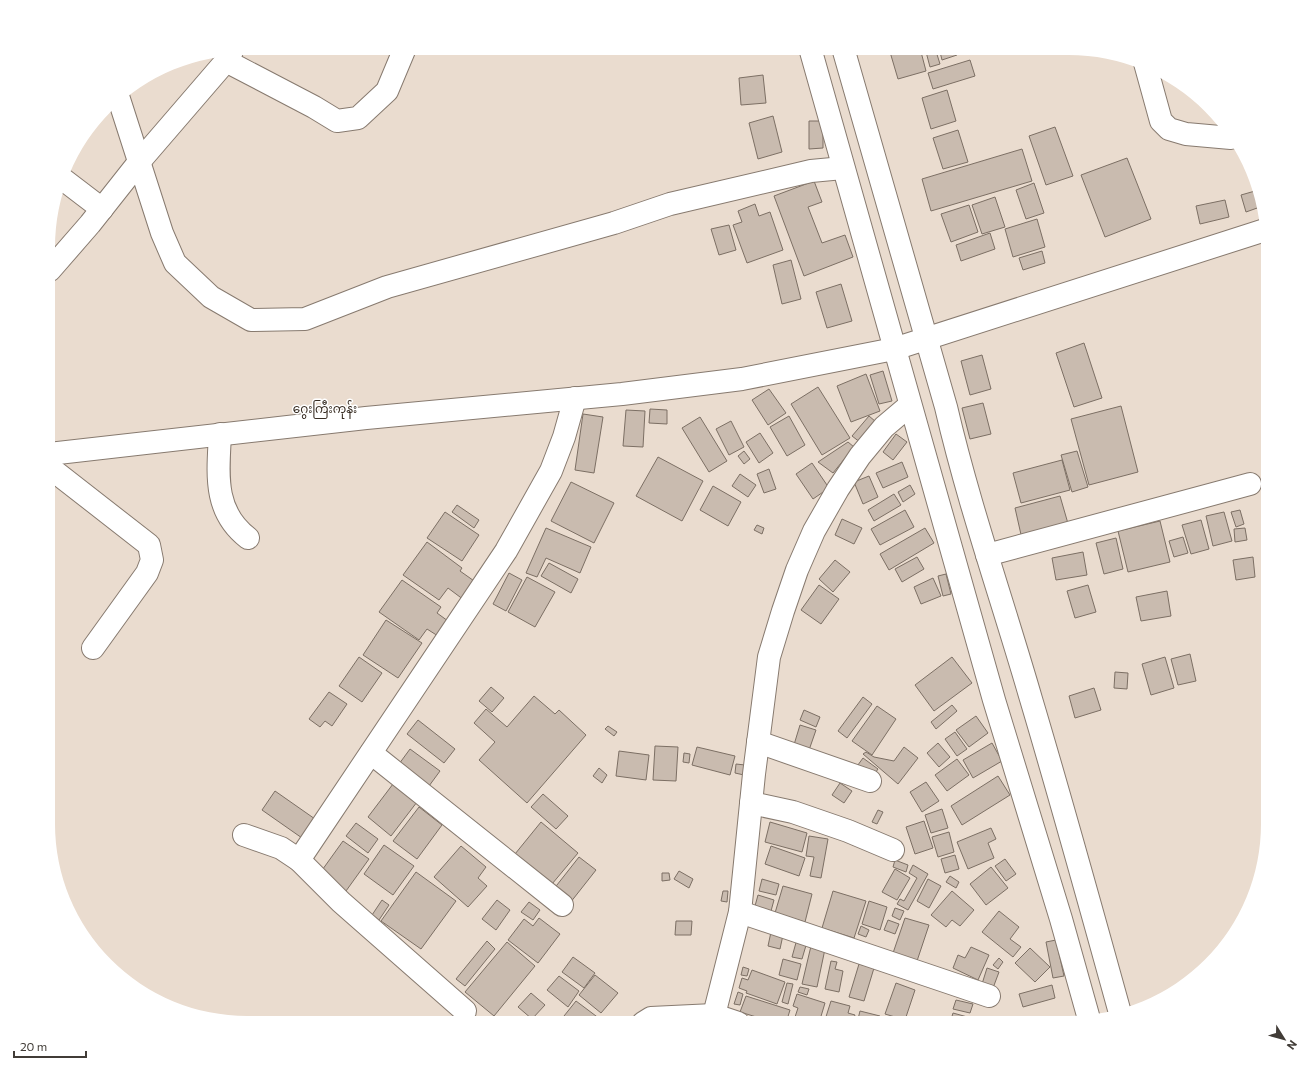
<svg xmlns="http://www.w3.org/2000/svg" width="1316" height="1071" font-family="Commissioner,'Noto Sans Myanmar',sans-serif">
  <style>
    .building { fill: #c9bbaf; stroke: #7c6f64 }
    .lines { fill: none; stroke-linecap: round; stroke-linejoin: round }
    .street-casing { stroke: #877a6f; stroke-width: 24 }
    .secondary-casing { stroke: #877a6f; stroke-width: 24 }
    .street { stroke: #fff; stroke-width: 22 }
    .secondary { stroke: #fff; stroke-width: 22 }
    .labels { text-anchor: middle; stroke-width: 3; stroke-linejoin: round; paint-order: stroke }
    .quarter-label { font-size: 12px; fill: #372c22; stroke: #fff }
  </style>
  <rect width="100%" height="100%" fill="#eadccf"/>
  <!-- building -->
  <g class="building">
    <path d="M901,48H920L926,71L898,79L890,52Z"/>
    <path d="M925,48H935L940,64L930,67Z"/>
    <path d="M939,48H955L957,55L942,60Z"/>
    <path d="M970,60L975,76L933,89L928,73Z"/>
    <path d="M763,75L766,103L741,105L739,78Z"/>
    <path d="M947,90L956,121L931,129L922,98Z"/>
    <path d="M773,116L782,152L758,159L749,123Z"/>
    <path d="M809,121H823V148L809,149Z"/>
    <path d="M1055,127L1073,176L1046,185L1029,136Z"/>
    <path d="M958,130L968,162L943,169L933,138Z"/>
    <path d="M1022,149L1032,181L931,211L922,179Z"/>
    <path d="M1127,158L1151,219L1105,237L1081,175Z"/>
    <path d="M814,181L822,202L808,207L822,243L845,235L853,257L804,276L774,196Z"/>
    <path d="M1034,183L1044,213L1026,219L1016,190Z"/>
    <path d="M1255,191L1260,207L1246,212L1241,195Z"/>
    <path d="M995,197L1005,227L982,234L972,205Z"/>
    <path d="M1225,200L1229,217L1200,224L1196,206Z"/>
    <path d="M755,204L759,216L770,212L783,250L747,263L733,225L742,222L738,211Z"/>
    <path d="M969,205L978,232L951,242L941,214Z"/>
    <path d="M1037,219L1045,247L1013,257L1005,229Z"/>
    <path d="M729,225L736,250L719,255L711,229Z"/>
    <path d="M990,233L995,249L961,261L956,245Z"/>
    <path d="M1042,251L1045,263L1023,270L1019,258Z"/>
    <path d="M791,260L801,299L782,304L773,265Z"/>
    <path d="M841,284L852,321L827,328L816,292Z"/>
    <path d="M1084,343L1102,398L1074,407L1056,353Z"/>
    <path d="M982,355L991,389L970,395L961,361Z"/>
    <path d="M883,371L892,401L879,404L870,375Z"/>
    <path d="M866,374L880,411L851,422L837,386Z"/>
    <path d="M818,387L850,438L822,455L791,404Z"/>
    <path d="M769,389L786,413L768,425L752,400Z"/>
    <path d="M983,403L991,434L970,439L962,408Z"/>
    <path d="M1121,406L1138,472L1089,485L1071,419Z"/>
    <path d="M650,409L667,410V424L649,423Z"/>
    <path d="M626,410L645,411L643,447L623,446Z"/>
    <path d="M583,414L603,417L594,473L575,470Z"/>
    <path d="M789,416L805,445L787,456L770,427Z"/>
    <path d="M869,416L882,427L865,446L852,436Z"/>
    <path d="M700,417L727,461L709,472L682,428Z"/>
    <path d="M731,421L744,447L729,455L716,429Z"/>
    <path d="M760,433L773,453L759,463L746,442Z"/>
    <path d="M896,434L907,442L893,460L883,452Z"/>
    <path d="M848,442L854,447L833,473L818,462Z"/>
    <path d="M744,451L750,459L744,464L738,456Z"/>
    <path d="M1077,451L1088,487L1072,492L1061,455Z"/>
    <path d="M658,457L703,481L682,521L636,496Z"/>
    <path d="M1062,460L1070,490L1021,503L1013,473Z"/>
    <path d="M902,462L908,477L883,488L876,473Z"/>
    <path d="M812,463L829,488L813,499L796,474Z"/>
    <path d="M769,469L776,489L764,493L757,474Z"/>
    <path d="M740,474L756,485L748,497L732,486Z"/>
    <path d="M869,476L878,497L863,504L854,482Z"/>
    <path d="M571,482L614,503L594,543L551,521Z"/>
    <path d="M910,485L915,494L903,502L898,492Z"/>
    <path d="M713,486L741,502L728,526L700,510Z"/>
    <path d="M894,494L901,505L874,521L868,510Z"/>
    <path d="M1060,496L1069,527L1022,539L1015,508Z"/>
    <path d="M457,505L479,520L474,528L452,512Z"/>
    <path d="M905,510L914,527L880,545L871,529Z"/>
    <path d="M1240,510L1244,524L1236,527L1231,512Z"/>
    <path d="M445,512L479,535L462,561L427,538Z"/>
    <path d="M1224,512L1232,541L1213,546L1206,516Z"/>
    <path d="M842,519L862,528L854,544L835,535Z"/>
    <path d="M1201,520L1209,549L1191,554L1182,525Z"/>
    <path d="M1160,521L1170,562L1128,572L1118,531Z"/>
    <path d="M757,525L764,528L762,534L754,530Z"/>
    <path d="M546,528L591,547L580,573L546,558L537,577L526,573Z"/>
    <path d="M925,528L934,543L889,570L880,554Z"/>
    <path d="M1245,528L1247,540L1235,542L1234,529Z"/>
    <path d="M1183,537L1188,553L1174,557L1169,541Z"/>
    <path d="M1116,538L1123,569L1104,574L1096,543Z"/>
    <path d="M427,542L462,568L460,571L477,583L464,600L448,588L439,600L403,575Z"/>
    <path d="M1083,552L1087,575L1056,580L1052,558Z"/>
    <path d="M917,557L924,569L902,582L895,569Z"/>
    <path d="M1253,557L1255,577L1236,580L1233,560Z"/>
    <path d="M835,560L850,572L833,592L819,579Z"/>
    <path d="M549,563L578,579L571,593L541,576Z"/>
    <path d="M509,573L522,580L506,611L493,604Z"/>
    <path d="M946,574L951,594L943,596L938,576Z"/>
    <path d="M527,577L555,592L535,627L508,612Z"/>
    <path d="M933,578L941,596L921,604L914,587Z"/>
    <path d="M402,580L441,607L437,613L448,621L438,636L427,629L419,640L379,612Z"/>
    <path d="M819,585L839,599L821,624L801,610Z"/>
    <path d="M1088,585L1096,612L1075,618L1067,591Z"/>
    <path d="M1167,591L1171,616L1141,621L1136,597Z"/>
    <path d="M386,620L422,643L398,678L363,655Z"/>
    <path d="M1190,654L1196,681L1178,685L1171,659Z"/>
    <path d="M359,657L382,673L362,702L339,686Z"/>
    <path d="M952,657L972,683L934,711L915,685Z"/>
    <path d="M1165,657L1174,688L1151,695L1142,664Z"/>
    <path d="M1115,672L1128,673L1127,689L1114,688Z"/>
    <path d="M491,687L504,698L492,712L479,701Z"/>
    <path d="M1094,688L1101,710L1075,718L1069,696Z"/>
    <path d="M329,692L347,704L332,726L325,721L320,727L309,719Z"/>
    <path d="M534,696L555,714L559,710L586,735L527,803L479,760L495,742L474,723L486,709L507,727Z"/>
    <path d="M863,697L872,704L847,738L838,731Z"/>
    <path d="M952,705L957,711L936,729L931,722Z"/>
    <path d="M877,706L896,719L872,755L852,741Z"/>
    <path d="M804,710L820,717L816,727L800,720Z"/>
    <path d="M976,716L988,733L969,747L956,730Z"/>
    <path d="M418,720L455,749L444,763L407,734Z"/>
    <path d="M800,725L816,730L808,753L793,748Z"/>
    <path d="M608,726L617,732L614,736L605,729Z"/>
    <path d="M955,732L967,749L957,756L945,739Z"/>
    <path d="M938,743L950,757L939,767L927,753Z"/>
    <path d="M992,743L1002,761L973,778L963,760Z"/>
    <path d="M655,746L678,747L676,781L653,780Z"/>
    <path d="M697,747L735,756L730,775L692,765Z"/>
    <path d="M904,747L918,758L898,784L863,754L866,752L874,757L894,761Z"/>
    <path d="M410,749L440,771L429,786L399,764Z"/>
    <path d="M619,751L649,755L646,780L616,776Z"/>
    <path d="M684,753L690,754L689,763L683,762Z"/>
    <path d="M863,758L878,769L871,779L855,769Z"/>
    <path d="M957,759L969,775L947,791L935,775Z"/>
    <path d="M736,764L745,765L744,775L735,773Z"/>
    <path d="M599,768L607,775L602,783L593,776Z"/>
    <path d="M998,776L1010,795L962,825L951,806Z"/>
    <path d="M926,782L939,801L922,812L910,792Z"/>
    <path d="M840,783L852,791L844,803L832,795Z"/>
    <path d="M393,784L417,802L391,836L368,817Z"/>
    <path d="M275,791L315,819L302,838L262,810Z"/>
    <path d="M543,794L568,816L556,829L531,807Z"/>
    <path d="M419,807L442,825L417,859L393,841Z"/>
    <path d="M942,809L948,828L931,833L925,815Z"/>
    <path d="M878,810L883,812L877,824L872,822Z"/>
    <path d="M924,821L933,848L915,854L906,827Z"/>
    <path d="M541,822L578,853L552,884L515,854Z"/>
    <path d="M770,822L807,833L802,852L765,842Z"/>
    <path d="M356,823L378,839L368,853L346,836Z"/>
    <path d="M991,828L996,839L988,843L994,858L968,869L957,842Z"/>
    <path d="M949,832L954,852L938,857L932,837Z"/>
    <path d="M809,836L828,839L821,878L810,876L814,857L806,856Z"/>
    <path d="M343,841L369,859L346,891L320,873Z"/>
    <path d="M384,845L414,866L393,895L364,874Z"/>
    <path d="M461,846L486,867L478,878L487,886L468,907L434,877Z"/>
    <path d="M771,846L805,858L799,876L765,864Z"/>
    <path d="M955,855L959,869L945,873L941,859Z"/>
    <path d="M579,857L596,870L570,903L553,890Z"/>
    <path d="M1005,859L1016,874L1006,881L995,866Z"/>
    <path d="M895,860L908,865L906,872L893,867Z"/>
    <path d="M913,865L928,874L908,910L897,904L900,899L904,901L917,878L909,873Z"/>
    <path d="M991,867L1008,888L986,905L970,884Z"/>
    <path d="M895,869L910,878L897,900L882,892Z"/>
    <path d="M679,871L693,879L689,888L674,879Z"/>
    <path d="M416,872L456,901L421,949L381,921Z"/>
    <path d="M662,873H669L670,880L662,881Z"/>
    <path d="M950,876L959,882L956,888L946,882Z"/>
    <path d="M762,879L779,884L776,895L759,891Z"/>
    <path d="M928,879L941,886L929,908L917,901Z"/>
    <path d="M783,886L812,894L805,922L775,913Z"/>
    <path d="M723,891H728L727,902L721,901Z"/>
    <path d="M833,891L866,901L854,938L822,928Z"/>
    <path d="M952,891L974,910L960,926L952,920L946,927L931,915Z"/>
    <path d="M758,895L774,900L771,911L755,906Z"/>
    <path d="M382,900L389,905L379,920L372,915Z"/>
    <path d="M497,900L510,910L496,930L482,919Z"/>
    <path d="M869,901L887,907L880,930L862,924Z"/>
    <path d="M529,902L540,910L533,920L521,912Z"/>
    <path d="M895,908L904,911L900,920L892,916Z"/>
    <path d="M999,911L1019,927L1010,939L1021,947L1013,957L982,932Z"/>
    <path d="M539,918L560,934L538,963L508,940L524,919L533,926Z"/>
    <path d="M905,918L929,925L916,964L892,956Z"/>
    <path d="M888,920L899,924L895,934L884,930Z"/>
    <path d="M676,921H692L691,935H675Z"/>
    <path d="M861,926L869,930L866,937L858,934Z"/>
    <path d="M771,932L783,935L780,949L768,946Z"/>
    <path d="M797,939L807,942L802,959L792,957Z"/>
    <path d="M1056,940L1064,976L1053,978L1046,942Z"/>
    <path d="M487,941L495,949L465,986L456,979Z"/>
    <path d="M507,942L535,966L494,1016L465,992Z"/>
    <path d="M811,946L825,949L817,987L802,984Z"/>
    <path d="M971,947L989,955L978,980L953,968L958,955L965,958Z"/>
    <path d="M1030,948L1050,967L1035,982L1015,963Z"/>
    <path d="M573,957L595,973L584,988L562,972Z"/>
    <path d="M999,958L1003,962L998,969L993,965Z"/>
    <path d="M783,959L801,964L797,980L779,975Z"/>
    <path d="M831,961L837,962L835,969L843,971L839,992L825,989Z"/>
    <path d="M859,964L874,968L864,1001L849,997Z"/>
    <path d="M743,967L749,969L747,976L741,975Z"/>
    <path d="M987,968L999,972L993,988L982,984Z"/>
    <path d="M752,970L785,982L777,1004L746,993L747,991L739,988L742,978L748,980Z"/>
    <path d="M595,975L618,993L601,1013L579,995Z"/>
    <path d="M559,976L579,991L568,1007L547,990Z"/>
    <path d="M787,983L793,984L788,1004L782,1002Z"/>
    <path d="M896,983L915,990L905,1020L885,1014Z"/>
    <path d="M1052,985L1055,998L1023,1007L1019,994Z"/>
    <path d="M800,987L809,989L807,995L798,992Z"/>
    <path d="M738,992L743,994L740,1005L734,1004Z"/>
    <path d="M531,993L545,1005L532,1019L518,1007Z"/>
    <path d="M797,994L825,1003L819,1023H793L798,1008L793,1006Z"/>
    <path d="M746,996L790,1010L786,1023H776L740,1012Z"/>
    <path d="M956,1000L973,1004L970,1013L953,1009Z"/>
    <path d="M576,1001L600,1019L597,1023H573L564,1016Z"/>
    <path d="M831,1001L850,1006L848,1013L855,1015L852,1023H824Z"/>
    <path d="M860,1011L880,1016L878,1023H857Z"/>
    <path d="M953,1013L971,1018L970,1023H950Z"/>
  </g>
  <g class="lines">
    <defs>
      <g id="street">
        <path d="M810,48L994,700L1061,919L1089,1019"/>
        <path d="M843,48L946,407C969,506 1003,602 1031,699C1062,803 1091,908 1120,1013"/>
        <path d="M226,61L314,107L337,121L358,118L387,91L405,48"/>
        <path d="M1145,63L1161,121L1169,129L1186,134L1231,138"/>
        <path d="M118,96L162,233L175,263L211,297L251,320L305,319L387,287L614,223L670,204L811,171L843,168"/>
        <path d="M64,180L102,209"/>
        <path d="M50,270L90,224L139,162L226,61L232,51"/>
        <path d="M220,434C218,474 213,511 248,538"/>
        <path d="M49,467L149,545L152,560L147,573L93,648"/>
        <path d="M987,555L1250,484"/>
        <path d="M758,742L870,781"/>
        <path d="M371,753L562,905"/>
        <path d="M751,803L793,812L848,831L893,850"/>
        <path d="M244,835L281,848L299,860L341,902L465,1011"/>
        <path d="M299,860L506,551L551,471L564,437L575,398"/>
        <path d="M740,912L989,996"/>
        <path d="M643,1023L651,1018L714,1015L738,1023"/>
        <path d="M712,1023L740,912L754,774L769,657L783,611L797,570L814,531L838,489L860,456L884,427L910,405"/>
      </g>
      <path id="secondary" d="M49,454L366,418L622,394L742,379L894,349L1265,230"/>
    </defs>
    <!-- street casing -->
    <use href="#street" class="street-casing"/>
    <!-- secondary casing -->
    <use href="#secondary" class="secondary-casing"/>
    <!-- street -->
    <use href="#street" class="street"/>
    <!-- secondary -->
    <use href="#secondary" class="secondary"/>
  </g>
  <g class="labels">
    <!-- quarter labels -->
    <g class="quarter-label">
      <text x="325" y="413">ဂွေးကြီးကုန်း</text>
    </g>
  </g>
  <!-- crop -->
  <path d="M0 0H1316V1071H0ZM247 55H1069A192 192 0 0 1 1261 247V824A192 192 0 0 1 1069 1016H247A192 192 0 0 1 55 824V247A192 192 0 0 1 247 55Z" fill="#fff" fill-rule="evenodd"/>
  <!-- north arrow -->
  <g transform="translate(1284 1039) rotate(127)" stroke="#ffffff" stroke-width="3" paint-order="stroke">
  <path d="M0-3L7 15L0 10L-7 15Z" fill="#413c37"/>
  <text y="-6" font-size="11" font-weight="bold" text-anchor="middle" fill="#413c37">N</text>
  </g>
  <!-- scale -->
  <path d="M14 1051v6h72v-6" fill="none" stroke="#413c37" stroke-width="2"/>
  <text x="20" y="1051" font-size="12" fill="#413c37" stroke="#ffffff" stroke-width="3" paint-order="stroke">20 m</text>
</svg>
